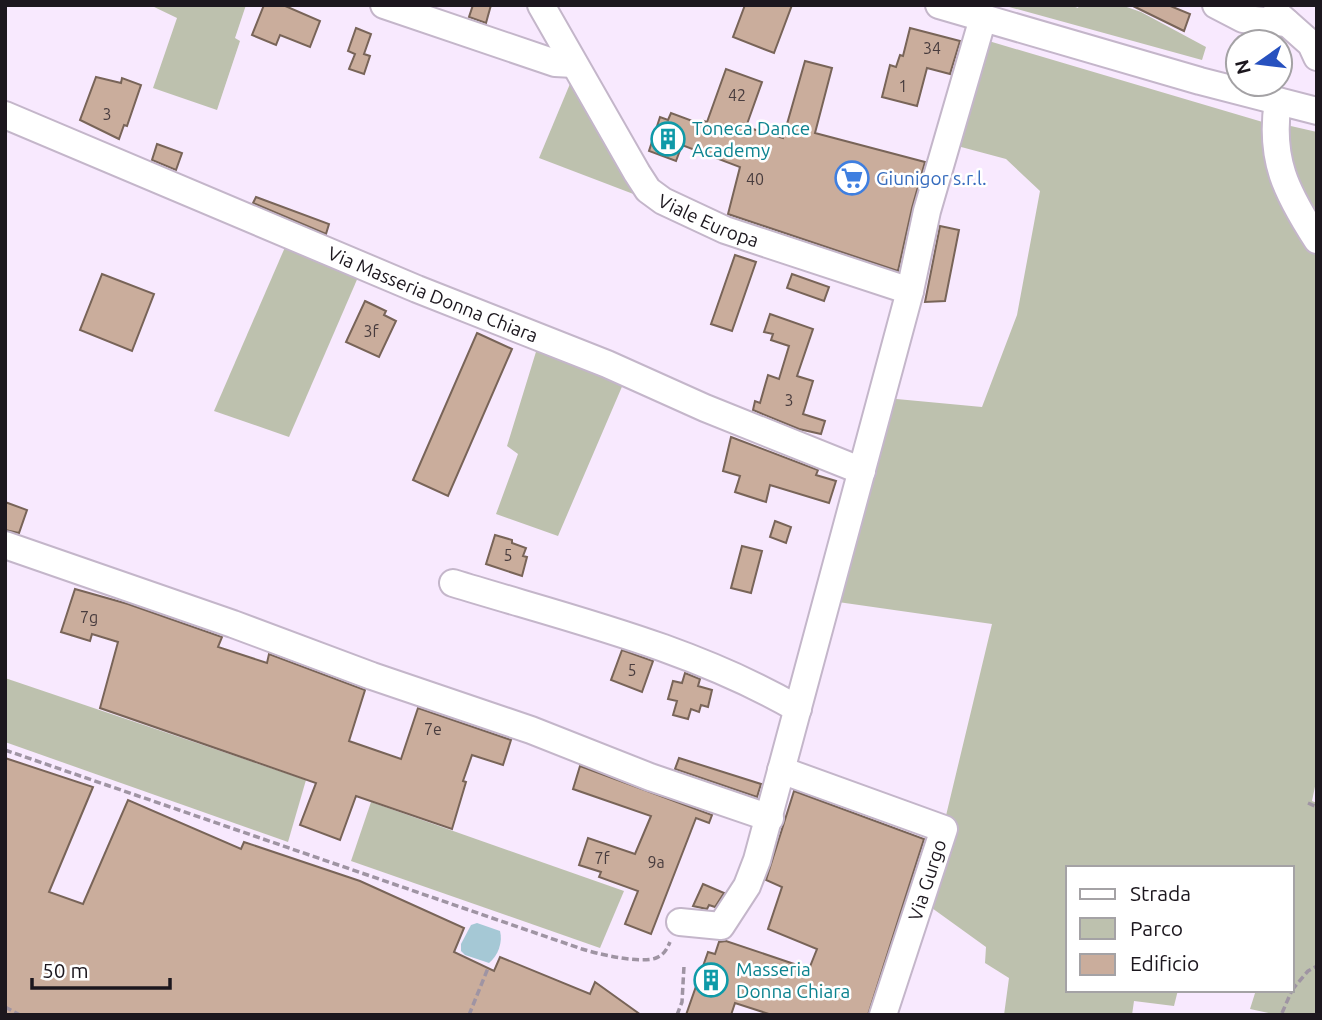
<svg xmlns="http://www.w3.org/2000/svg" width="1322" height="1020" font-family="Ubuntu,sans-serif">
  <style>
    .green { fill: #bdc1ae }
    .water { fill: #a5c8d5 }
    .building { fill: #caad9c; stroke: #786458; stroke-width: 2 }
    .lines { fill: none; stroke-linecap: round; stroke-linejoin: round }
    .minor-casing { stroke: #c4b6ca; stroke-width: 30 }
    .path { stroke: #9f94a3; stroke-width: 3.5; stroke-dasharray: 7 3.5; stroke-linecap: butt }
    .minor { stroke: #fff; stroke-width: 26 }
    .labels { text-anchor: middle; stroke-width: 5; stroke-linejoin: round; paint-order: stroke }
    .number-label { font-size: 16px; fill: #483c3e }
    .culture-label { font-size: 19px; fill: #0d838f; stroke: #fff; text-anchor: start }
    .shop-label { font-size: 19px; fill: #366cbe; stroke: #fff; text-anchor: start }
    .street-label { font-size: 19px; fill: #1c171e; stroke: #fff }
  </style>
  <rect width="100%" height="100%" fill="#f8e9fe"/>
  <!-- green -->
  <g class="green">
    <path d="M150,5H246L235,38L240,41L217,110L153,88L177,18Z"/>
    <path d="M1002,5H1070L1078,8L1079,5H1121L1141,12L1206,47L1202,60Z"/>
    <path d="M982,39L1266,123L1291,215L1317,258V777L1312,801L1317,803V1015H1278L1250,1009L1256,990H1292V868H1068V990H1178L1174,1006L1134,1001L1132,1015H1004L1009,978L985,963L986,947L925,903L992,624L831,601L886,398L982,407L1017,315L1040,191L1006,159L950,144Z"/>
    <path d="M572,79L636,195L539,158Z"/>
    <path d="M1282,124L1317,132V217L1295,188Z"/>
    <path d="M289,238L362,268L289,437L214,411Z"/>
    <path d="M539,342L627,375L558,536L496,514L518,454L507,446Z"/>
    <path d="M5,678L306,780L288,842L5,742Z"/>
    <path d="M371,802L624,891L600,948L351,861Z"/>
  </g>
  <!-- water -->
  <path class="water" d="M477,923L500,931C503,942 498,956 489,963L465,955L461,951V944L471,925Z"/>
  <!-- building -->
  <g class="building">
    <path d="M264,5H283L320,21L310,47L280,35L276,45L252,35Z"/>
    <path d="M473,5H491L486,23L469,17Z"/>
    <path d="M745,5H792L774,53L733,37Z"/>
    <path d="M1131,5H1168L1190,14L1184,31Z"/>
    <path d="M356,28L371,34L364,54L370,56L364,74L349,69L355,54L348,51Z"/>
    <path d="M910,28L960,41L950,74L927,68L917,106L882,97L890,65L896,67L900,55L903,56Z"/>
    <path d="M805,61L832,68L815,133L925,162L912,208L898,271L728,214L740,167L682,145L676,161L649,151L660,117L668,120L671,113L703,125L704,121L707,122L726,69L762,82L746,127L783,138Z"/>
    <path d="M96,77L121,83L122,78L141,85L127,126L124,125L119,139L80,120Z"/>
    <path d="M157,144L182,153L176,170L152,160Z"/>
    <path d="M256,197L329,224L326,234L253,203Z"/>
    <path d="M940,226L959,230L945,301L925,302Z"/>
    <path d="M735,255L756,262L732,331L711,324Z"/>
    <path d="M102,274L154,294L132,351L80,330Z"/>
    <path d="M792,274L829,287L824,301L787,288Z"/>
    <path d="M365,301L386,311L384,315L396,321L379,357L346,342Z"/>
    <path d="M770,314L813,329L797,376L813,381L803,414L825,421L821,434L799,429L753,410L755,401L760,403L768,375L779,379L789,346L771,340L773,334L764,332Z"/>
    <path d="M477,333L512,349L448,496L413,480Z"/>
    <path d="M731,437L818,470L816,475L836,481L829,503L770,485L766,502L735,492L740,476L723,471Z"/>
    <path d="M5,502L27,510L19,533L5,530Z"/>
    <path d="M775,521L791,527L786,543L770,537Z"/>
    <path d="M495,535L512,540V543L526,548L523,556L527,557L522,576L486,564Z"/>
    <path d="M742,546L762,551L751,593L731,588Z"/>
    <path d="M75,589L128,604L222,637L218,647L267,663L269,654L365,690L349,741L401,759L418,708L511,740L503,765L472,755L463,781L466,782L452,829L356,796L340,840L300,825L316,783L100,708L118,642L92,634L90,641L61,632Z"/>
    <path d="M622,650L653,661L642,692L611,680Z"/>
    <path d="M685,673L700,679L698,686L712,690L708,707L701,705L699,712L691,709L688,719L673,715L677,701L668,699L673,681L682,683Z"/>
    <path d="M5,758L93,787L49,892L83,904L128,800L241,849L244,842L360,881L464,928L454,952L494,971L500,957L590,994L595,982L641,1015H5Z"/>
    <path d="M679,758L761,784L757,797L675,769Z"/>
    <path d="M580,766L712,815L709,823L696,818L651,934L625,924L638,891L599,877L601,872L579,865L588,838L635,854L651,816L573,789Z"/>
    <path d="M794,791L924,839L868,1015H772L735,1003L731,1015H686L708,952L715,954L719,942L726,941L809,969L817,949L768,929L782,887L766,880Z"/>
    <path d="M703,884L724,893L715,907L709,905L707,909L693,906Z"/>
  </g>
  <g class="lines">
    <defs>
      <g id="minor">
        <path d="M384,5L555,63L574,64"/>
        <path id="s1" d="M541,5L637,173L648,190L663,201L725,230L910,291"/>
        <path d="M939,5L1200,81L1317,111"/>
        <path d="M1216,5L1243,19L1287,23"/>
        <path d="M1276,13L1311,44L1317,57"/>
        <path d="M1278,101C1269,159 1286,192 1317,240"/>
        <path id="s2" d="M5,115L417,289L607,364L705,408L862,471"/>
        <path d="M5,545L233,624L372,676L531,730L650,777L770,818"/>
        <path d="M453,583C570,619 691,647 798,709"/>
        <path d="M781,770L944,829L883,1015"/>
        <path d="M680,922L721,926L747,886L757,860L910,291L927,211L983,18"/>
      </g>
    </defs>
    <!-- minor casing -->
    <use href="#minor" class="minor-casing"/>
    <!-- path -->
    <g class="path">
      <path d="M5,750L582,949C598,954 640,964 656,958C664,955 667,949 670,942"/>
      <path d="M1308,803L1317,807"/>
      <path d="M1292,990L1308,971L1317,966"/>
      <path d="M5,1007L20,1015"/>
      <path d="M1282,1013L1292,990"/>
      <path d="M469,1015L488,968"/>
      <path d="M677,1015L682,1002L684,966"/>
    </g>
    <!-- minor -->
    <use href="#minor" class="minor"/>
  </g>
  <!-- icons -->
  <defs>
    <symbol id="building-ring" viewBox="-11 -11 22 22"><circle r="9.5" fill="#fff" stroke="#0f9aa8" stroke-width="1.5"/><path d="M-4-6H4V6H1V3H-1V6H-4ZM-2.5-4.3h1.7v1.8h-1.7ZM.8-4.3h1.7v1.8H.8ZM-2.5-1h1.7V.8h-1.7ZM.8-1h1.7V.8H.8Z" fill="#0f9aa8"/></symbol>
    <symbol id="supermarket-ring" viewBox="-11 -11 22 22"><circle r="9.5" fill="#fff" stroke="#3f7fe0" stroke-width="1.5"/><path d="M-6-5.5h2.5l.6 2H6L4.5 2H-2.5L-4.4-4H-6ZM-1.5 3.2a1.3 1.3 0 1 0 .1 0ZM3 3.2a1.3 1.3 0 1 0 .1 0Z" fill="#3f7fe0"/></symbol>
  </defs>
  <g fill-rule="evenodd">
    <use href="#building-ring" x="649" y="120" width="38" height="38"/>
    <use href="#supermarket-ring" x="833" y="159" width="38" height="38"/>
    <use href="#building-ring" x="692" y="961" width="38" height="38"/>
  </g>
  <g class="labels">
    <!-- number labels -->
    <g class="number-label">
      <text x="932" y="54">34</text>
      <text x="903" y="92">1</text>
      <text x="737" y="101">42</text>
      <text x="107" y="120">3</text>
      <text x="755" y="185">40</text>
      <text x="371" y="337">3f</text>
      <text x="789" y="406">3</text>
      <text x="508" y="561">5</text>
      <text x="89" y="623">7g</text>
      <text x="632" y="676">5</text>
      <text x="433" y="735">7e</text>
      <text x="602" y="864">7f</text>
      <text x="656" y="868">9a</text>
    </g>
    <!-- culture labels -->
    <g class="culture-label">
      <text x="692" y="135">Toneca Dance<tspan x="692" dy="22">Academy</tspan></text>
      <text x="736" y="976">Masseria<tspan x="736" dy="22">Donna Chiara</tspan></text>
    </g>
    <!-- shop labels -->
    <g class="shop-label">
      <text x="876" y="185">Giunigor s.r.l.</text>
    </g>
    <!-- street labels -->
    <g class="street-label">
      <text dy="7" stroke="none"><textPath href="#s1" startOffset="282">Viale Europa</textPath></text>
      <text dy="7" stroke="none"><textPath href="#s2" startOffset="464">Via Masseria Donna Chiara</textPath></text>
      <text transform="translate(927 880) rotate(-72)" y="7">Via Gurgo</text>
    </g>
  </g>
  <!-- border -->
  <rect width="1322" height="1020" fill="none" stroke="#1c171e" stroke-width="14"/>
  <!-- legend -->
  <rect x="1066" y="866" width="228" height="126" fill="#ffffff" stroke="#a4a2a5" stroke-width="2"/>
  <rect x="1080" y="889" width="35" height="10" fill="#ffffff" stroke="#a4a2a5" stroke-width="2"/>
  <text x="1130" y="901" font-size="21" fill="#1c171e">Strada</text>
  <rect x="1080" y="918" width="35" height="21" fill="#bdc1ae" stroke="#a4a2a5" stroke-width="2"/>
  <text x="1130" y="936" font-size="21" fill="#1c171e">Parco</text>
  <rect x="1080" y="954" width="35" height="21" fill="#caad9c" stroke="#a4a2a5" stroke-width="2"/>
  <text x="1130" y="971" font-size="21" fill="#1c171e">Edificio</text>
  <!-- north arrow -->
  <g transform="translate(1259 63) rotate(256)"><circle r="33" fill="#ffffff" stroke="#a4a2a5" stroke-width="2"/>
  <path d="M0-5L12 26L0 18L-12 26Z" fill="#2751bf"/>
  <text y="-10" font-size="19" font-weight="bold" text-anchor="middle" fill="#1c171e">N</text>
  </g>
  <!-- scale -->
  <path d="M32 978v10h138v-10" fill="none" stroke="#1c171e" stroke-width="3.5"/>
  <text x="42" y="978" font-size="21" fill="#1c171e" stroke="#ffffff" stroke-width="5" paint-order="stroke">50 m</text>
</svg>
